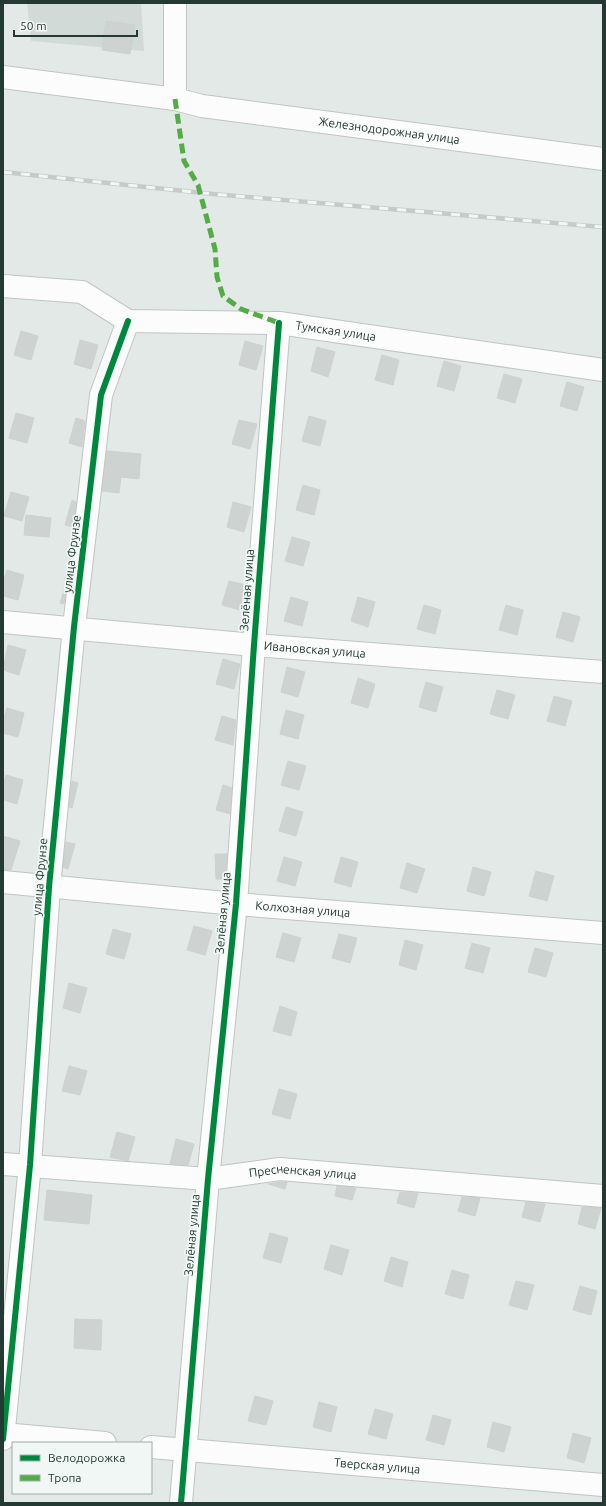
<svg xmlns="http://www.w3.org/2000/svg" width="606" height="1506" font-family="Ubuntu,sans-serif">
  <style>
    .built { fill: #d1dad6 }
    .building { fill: #ced2d0; stroke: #ccd2cf }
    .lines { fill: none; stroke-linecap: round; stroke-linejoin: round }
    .minor-casing { stroke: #c0c5c3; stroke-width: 24 }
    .minor { stroke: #fbfcfb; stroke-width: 22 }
    .rail-casing { stroke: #c6cac9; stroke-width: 4.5 }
    .rail { stroke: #f1f7f4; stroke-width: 3; stroke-dasharray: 9; stroke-linecap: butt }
    .quiet { stroke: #53ac45; stroke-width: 5; stroke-dasharray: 10 5; stroke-linecap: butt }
    .cycleway-casing { stroke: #f1f7f4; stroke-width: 8 }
    .cycleway { stroke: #00873e; stroke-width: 6 }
    .labels { text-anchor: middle; stroke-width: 3.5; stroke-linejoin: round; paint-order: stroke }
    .street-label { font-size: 12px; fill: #223a33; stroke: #f1f7f4 }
  </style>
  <rect width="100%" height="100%" fill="#e3e9e6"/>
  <!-- built -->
  <path class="built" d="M27,3H141L144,51L31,41Z"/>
  <!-- building -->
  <g class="building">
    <path d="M106,21L135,25L130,54L102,50Z"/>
    <path d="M21,331L38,336L31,360L14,355Z"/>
    <path d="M80,340L98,345L91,369L74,364Z"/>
    <path d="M245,341L263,346L256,370L239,365Z"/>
    <path d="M317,347L335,352L328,377L311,371Z"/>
    <path d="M382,355L399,360L393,385L375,380Z"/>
    <path d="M444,361L461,366L454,391L437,386Z"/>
    <path d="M504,374L522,379L515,403L497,398Z"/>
    <path d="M567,382L584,387L577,411L560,406Z"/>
    <path d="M16,413L34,418L27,443L9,438Z"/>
    <path d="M309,416L326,421L320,446L302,441Z"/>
    <path d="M76,418L85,421L82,447L69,443Z"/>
    <path d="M239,420L257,424L250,449L232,444Z"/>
    <path d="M107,451L141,454L139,479L121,477L119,493L102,491Z"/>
    <path d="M303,485L320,490L314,515L296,510Z"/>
    <path d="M11,492L29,497L22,521L4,516Z"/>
    <path d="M72,500L76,502L73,527L65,525Z"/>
    <path d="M233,502L251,507L244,532L227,527Z"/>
    <path d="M26,515L51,518L49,537L24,535Z"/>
    <path d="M292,537L310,542L303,566L285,561Z"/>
    <path d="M7,570L24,575L18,600L3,596V583Z"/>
    <path d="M67,580L64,604L60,603Z"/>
    <path d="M229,581L246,585L240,610L222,605Z"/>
    <path d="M291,597L308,602L302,626L284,621Z"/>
    <path d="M358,597L375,602L368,627L351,621Z"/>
    <path d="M424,605L441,610L435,634L417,629Z"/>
    <path d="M506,605L523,610L517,635L499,630Z"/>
    <path d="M563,612L580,617L573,642L556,637Z"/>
    <path d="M8,645L26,650L19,675L3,670Z"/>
    <path d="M223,659L240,664L234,689L216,684Z"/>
    <path d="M287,667L305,672L298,697L281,692Z"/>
    <path d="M358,678L375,684L368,708L351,703Z"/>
    <path d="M426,682L443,687L436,712L419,707Z"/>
    <path d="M497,690L515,695L508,719L490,714Z"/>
    <path d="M554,696L572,701L565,726L547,721Z"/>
    <path d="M7,708L24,713L18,737L3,733V720Z"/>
    <path d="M286,710L304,715L298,739L280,734Z"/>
    <path d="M222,716L236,720L233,745L215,740Z"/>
    <path d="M288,761L306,766L299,790L281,785Z"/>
    <path d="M6,775L23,780L17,804L3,800V785Z"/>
    <path d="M72,781L78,783L72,808L69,807Z"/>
    <path d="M223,785L232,788L230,814L216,810Z"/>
    <path d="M286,807L303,812L296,836L279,831Z"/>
    <path d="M3,836L20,841L11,870H3Z"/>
    <path d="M66,842L75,844L68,869L63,867Z"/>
    <path d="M215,854H227L225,879H216Z"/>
    <path d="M284,857L302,862L295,886L277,881Z"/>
    <path d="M341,857L358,862L351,887L334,882Z"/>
    <path d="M407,863L425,869L417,893L400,888Z"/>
    <path d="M473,867L491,872L484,896L467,891Z"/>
    <path d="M536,871L554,876L547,901L529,896Z"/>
    <path d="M194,926L212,931L205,955L187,950Z"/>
    <path d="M113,929L131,934L124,959L106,954Z"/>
    <path d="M283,933L301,938L294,962L276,957Z"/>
    <path d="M339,934L357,938L350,963L332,958Z"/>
    <path d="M405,940L423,945L416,970L399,965Z"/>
    <path d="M472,943L490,948L483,973L465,968Z"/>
    <path d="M535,948L553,953L546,977L528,972Z"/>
    <path d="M69,983L87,988L80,1013L63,1008Z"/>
    <path d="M280,1006L297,1012L291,1036L273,1031Z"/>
    <path d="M69,1066L87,1071L80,1095L62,1091Z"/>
    <path d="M279,1089L297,1094L290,1119L272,1114Z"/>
    <path d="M117,1132L135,1137L128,1161L110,1157Z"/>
    <path d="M176,1139L194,1144L188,1165L170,1164Z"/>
    <path d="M280,1182H287L285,1189L268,1184Z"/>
    <path d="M337,1186L356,1188L352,1200L335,1196Z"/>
    <path d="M47,1190L92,1195L89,1224L44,1220Z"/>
    <path d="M400,1192L418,1193L414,1208L397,1203Z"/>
    <path d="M462,1197L480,1198L475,1216L458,1211Z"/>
    <path d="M526,1202L545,1204L540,1222L522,1217Z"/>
    <path d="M582,1207L601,1208L595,1229L578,1224Z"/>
    <path d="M270,1233L288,1238L281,1263L263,1258Z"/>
    <path d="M331,1245L349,1250L342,1275L324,1269Z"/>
    <path d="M391,1257L408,1262L402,1287L384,1281Z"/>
    <path d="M452,1270L469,1275L463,1299L445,1294Z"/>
    <path d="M516,1281L534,1285L527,1310L509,1305Z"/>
    <path d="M580,1286L597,1291L591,1315L573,1310Z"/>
    <path d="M75,1319L102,1320L101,1350L74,1348Z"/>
    <path d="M255,1396L273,1401L266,1425L248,1421Z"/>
    <path d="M319,1402L337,1407L331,1432L313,1427Z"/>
    <path d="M375,1409L393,1414L386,1439L368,1434Z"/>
    <path d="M433,1415L451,1420L444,1445L426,1440Z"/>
    <path d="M493,1422L511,1427L504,1452L487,1447Z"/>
    <path d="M573,1433L591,1438L584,1463L567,1458Z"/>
  </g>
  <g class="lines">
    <defs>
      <g id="minor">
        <path d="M175,3V99"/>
        <path id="s1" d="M3,77L175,99L202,106L603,159"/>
        <path id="s2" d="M3,286L82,292L128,321L279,323L603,370"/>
        <path id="s3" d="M3,622L254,645L603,672"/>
        <path id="s4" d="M3,882L236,904L603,933"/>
        <path id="s5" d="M3,1164L208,1179L280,1169L603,1196"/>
        <path d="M3,1434L105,1443"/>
        <path d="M3,1439L30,1165L49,887L74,627L101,395L128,321"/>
        <path id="s6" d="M151,1447L603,1485"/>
        <path d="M181,1503L208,1179L236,904L254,645L279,323"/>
      </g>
    </defs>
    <!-- minor casing -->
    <use href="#minor" class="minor-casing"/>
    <!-- minor -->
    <use href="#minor" class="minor"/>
    <defs>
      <path id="rail" d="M3,172L213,194L603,227"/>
    </defs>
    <!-- rail casing -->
    <use href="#rail" class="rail-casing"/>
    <!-- rail -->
    <use href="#rail" class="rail"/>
    <!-- quiet -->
    <path class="quiet" d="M175,99L184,161L198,185L215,249L217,277L223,296L241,309L279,323"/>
    <defs>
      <g id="cycleway">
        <path d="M3,1439L30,1165L49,887L74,627L101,395L128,321"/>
        <path d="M181,1503L208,1179L236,904L254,645L279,323"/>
      </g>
    </defs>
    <!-- cycleway casing -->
    <use href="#cycleway" class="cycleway-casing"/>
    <!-- cycleway -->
    <use href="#cycleway" class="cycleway"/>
  </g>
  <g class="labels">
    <!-- street labels -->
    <g class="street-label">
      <text dy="4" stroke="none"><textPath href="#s1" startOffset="390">Железнодорожная улица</textPath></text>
      <text dy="4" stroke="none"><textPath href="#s2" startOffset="342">Тумская улица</textPath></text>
      <text transform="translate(72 554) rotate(-83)" y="4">улица Фрунзе</text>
      <text transform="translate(247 590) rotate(-86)" y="4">Зелёная улица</text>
      <text dy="4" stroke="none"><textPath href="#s3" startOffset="313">Ивановская улица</textPath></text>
      <text transform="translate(40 877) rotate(-85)" y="4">улица Фрунзе</text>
      <text dy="4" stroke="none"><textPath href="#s4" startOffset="301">Колхозная улица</textPath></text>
      <text transform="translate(223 913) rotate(-85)" y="4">Зелёная улица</text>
      <text dy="4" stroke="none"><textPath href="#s5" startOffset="301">Пресненская улица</textPath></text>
      <text transform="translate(192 1235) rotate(-85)" y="4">Зелёная улица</text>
      <text dy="4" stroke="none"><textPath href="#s6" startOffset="227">Тверская улица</textPath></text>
    </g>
  </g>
  <!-- border -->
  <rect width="606" height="1506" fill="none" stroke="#223a33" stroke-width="8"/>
  <!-- legend -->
  <rect x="12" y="1442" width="140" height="52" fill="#f1f7f4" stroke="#9eaba7"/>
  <rect x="20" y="1455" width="20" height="6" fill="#00873e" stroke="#9eaba7"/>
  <text x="48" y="1462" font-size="12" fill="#223a33">Велодорожка</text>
  <rect x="20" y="1475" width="20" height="6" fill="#53ac45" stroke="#9eaba7"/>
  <text x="48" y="1482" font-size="12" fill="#223a33">Тропа</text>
  <!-- scale -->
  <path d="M14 30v6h123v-6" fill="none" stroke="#223a33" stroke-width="2"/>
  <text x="20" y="30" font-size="12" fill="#223a33" stroke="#f1f7f4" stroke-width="3" paint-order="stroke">50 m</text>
</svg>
